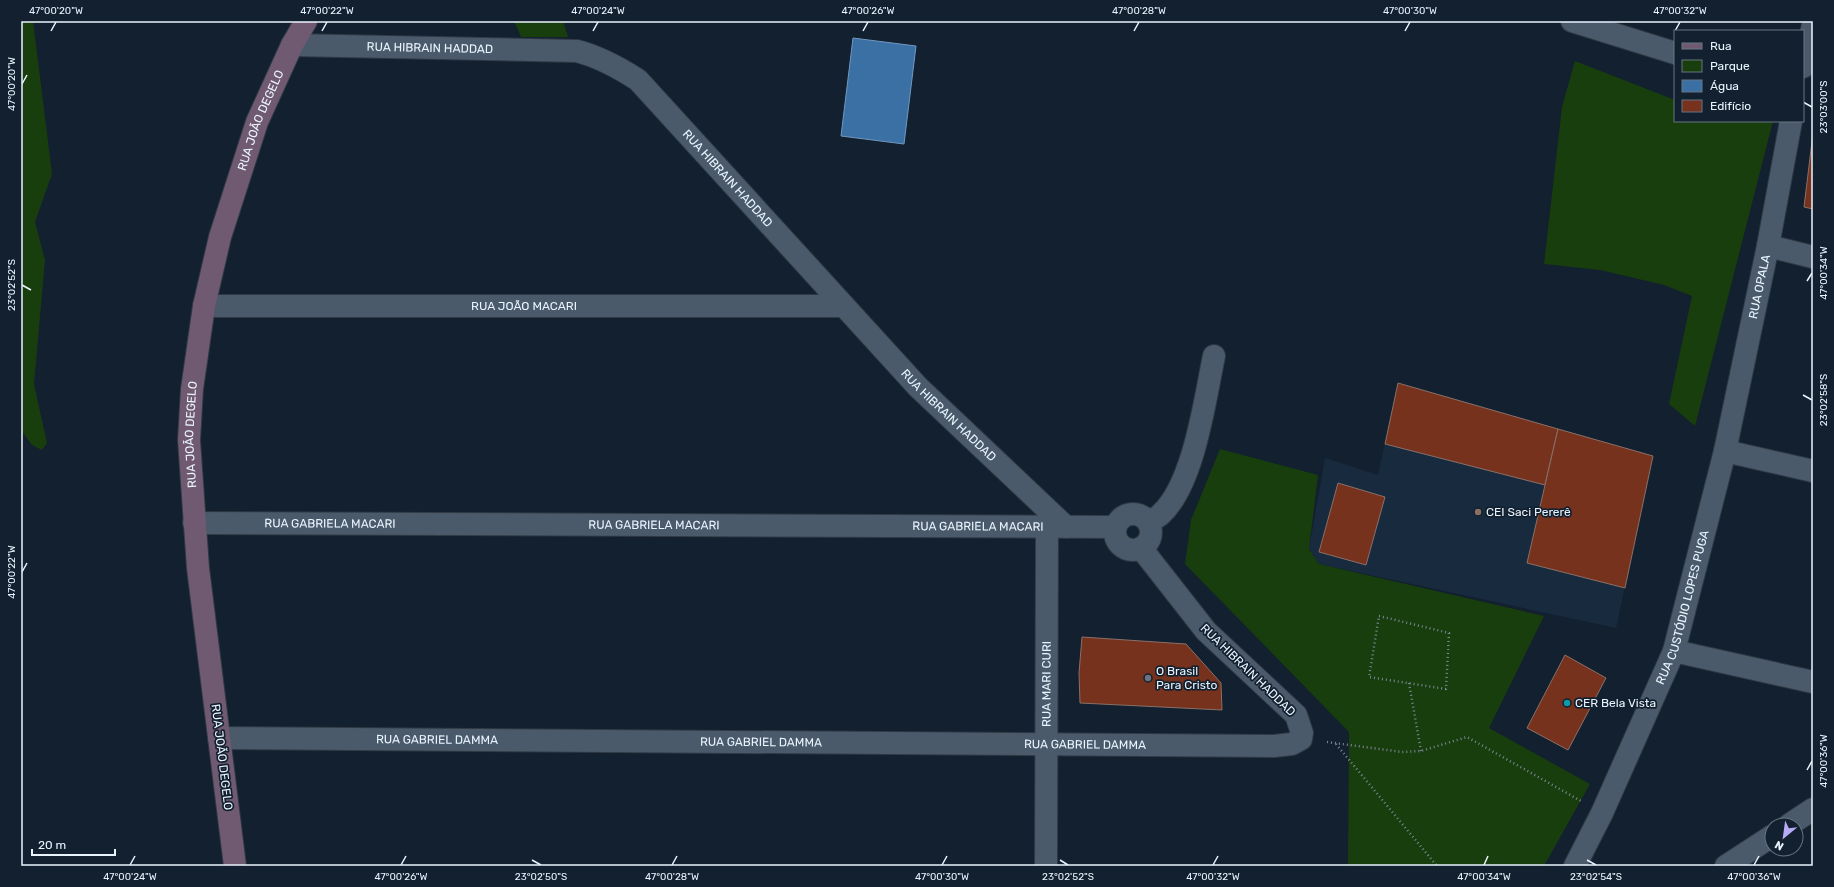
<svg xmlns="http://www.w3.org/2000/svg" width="1834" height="887" font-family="Rubik,sans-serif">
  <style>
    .built { fill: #182b3e }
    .green { fill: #183e0d }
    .water { fill: #3b70a5; stroke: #7098c0 }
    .building { fill: #77321e; stroke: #897068 }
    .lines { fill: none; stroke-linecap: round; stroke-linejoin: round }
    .street-casing { stroke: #303944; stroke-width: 24 }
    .secondary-casing { stroke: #303944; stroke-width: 24 }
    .path { stroke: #7c8895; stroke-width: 2.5; stroke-dasharray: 1 3; stroke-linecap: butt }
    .street { stroke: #4a5a6b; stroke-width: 22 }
    .secondary { stroke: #705a71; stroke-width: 22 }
    .ticks { fill: none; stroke: #eaf4fe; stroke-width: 1.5 }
    .education-dot { fill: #8d6e63; stroke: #12202f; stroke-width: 1.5 }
    .worship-dot { fill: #6b7280; stroke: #12202f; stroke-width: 1.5 }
    .culture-dot { fill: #0f9aa8; stroke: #12202f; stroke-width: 1.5 }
    .labels { text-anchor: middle; stroke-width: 3.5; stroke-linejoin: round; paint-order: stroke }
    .street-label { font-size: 12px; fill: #eaf4fe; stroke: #12202f }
    .poi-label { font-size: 12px; fill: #eaf4fe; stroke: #12202f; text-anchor: start }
    .neatline { fill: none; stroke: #eaf4fe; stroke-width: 1.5 }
    .ticks-label { font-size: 10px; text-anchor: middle; fill: #eaf4fe }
  </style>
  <rect width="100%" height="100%" fill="#12202f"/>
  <!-- built -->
  <path class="built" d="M1398,383L1653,456L1616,628L1319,564L1309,549L1325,458L1378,475Z"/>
  <!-- green -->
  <g class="green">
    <path d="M21,21H33L52,174L35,222L45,260L34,384L47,443L42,450L32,445L21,430Z"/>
    <path d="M514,21H563L568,37H521Z"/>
    <path d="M1575,61L1675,100V121H1773L1695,426L1669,404L1692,296L1664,285L1600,270L1544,264L1562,107Z"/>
    <path d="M1220,449L1318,475L1309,549L1319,564L1544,616L1489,728L1590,784L1544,866H1348L1349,732L1185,564L1191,520Z"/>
  </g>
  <!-- water -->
  <path class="water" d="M853,38L916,46L904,144L841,136Z"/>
  <!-- building -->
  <g class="building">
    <path d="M1813,133V209L1804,207Z"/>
    <path d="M1398,383L1558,429L1545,485L1385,444Z"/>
    <path d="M1558,429L1653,456L1625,588L1527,563Z"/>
    <path d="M1338,483L1385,497L1366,565L1319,552Z"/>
    <path d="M1082,637L1186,644L1221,683L1222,710L1080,703L1079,673Z"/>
    <path d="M1565,655L1606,678L1568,750L1527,728Z"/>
  </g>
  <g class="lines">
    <defs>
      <g id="street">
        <path d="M1572,21L1675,53"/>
        <path id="s1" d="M292,45L577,51C600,57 618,67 638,80L918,387L1066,527"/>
        <path d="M1803,67L1813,25"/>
        <path d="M1768,246L1813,257"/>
        <path id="s2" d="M204,306H843"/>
        <path d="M1725,451L1813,471"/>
        <circle cx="1133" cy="532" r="18"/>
        <path d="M1148,521C1152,519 1158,518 1161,514C1194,484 1205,399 1214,356"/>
        <path id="s3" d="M194,523L1115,527"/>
        <path d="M1674,651L1813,682"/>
        <path id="s4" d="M219,738L1274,746L1292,744L1301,739L1302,733L1296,715L1206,631L1141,548"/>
        <path d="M1789,825L1813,809"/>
        <path id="s5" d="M1046,866L1047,527"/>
        <path id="s6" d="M1575,866L1602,813L1674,651L1725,451L1768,246L1791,121"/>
        <path d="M1726,866L1772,836"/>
      </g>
      <g id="secondary">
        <path id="s7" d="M235,866L198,568L189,440L192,389L204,306L220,237L257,122L292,45L306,21"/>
      </g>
    </defs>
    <!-- street casing -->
    <use href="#street" class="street-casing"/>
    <!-- secondary casing -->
    <use href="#secondary" class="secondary-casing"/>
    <!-- path -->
    <g class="path">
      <path d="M1379,616L1449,633L1446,689L1369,677Z"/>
      <path d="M1409,683L1421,751"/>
      <path d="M1327,742L1402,752L1421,751L1467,737L1581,801"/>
      <path d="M1336,744L1437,866"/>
    </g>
    <!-- street -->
    <use href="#street" class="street"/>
    <!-- secondary -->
    <use href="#secondary" class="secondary"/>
  </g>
  <!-- ticks -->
  <path class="ticks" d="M51,31L56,22M322,31L327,22M593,31L598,22M863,31L868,22M1134,31L1139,22M1405,31L1410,22M1675,31L1680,22M22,84L27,75M1803,102L1812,107M1807,281L1812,273M22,285L31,290M1803,395L1812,400M22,572L27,563M1807,770L1812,761M532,860L541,865M1060,860L1068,865M1587,860L1596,865M130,865L135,856M401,865L406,856M672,865L677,856M942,865L947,856M1213,865L1218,856M1484,865L1488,856M1754,865L1759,856"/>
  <!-- markers -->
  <circle class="education-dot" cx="1478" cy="512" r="4"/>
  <circle class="worship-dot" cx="1148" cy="678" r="4"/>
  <circle class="culture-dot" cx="1567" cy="703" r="4"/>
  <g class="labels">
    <!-- street labels -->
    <g class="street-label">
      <text dy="4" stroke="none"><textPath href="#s1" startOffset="138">RUA HIBRAIN HADDAD</textPath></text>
      <text dy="4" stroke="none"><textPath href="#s7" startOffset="758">RUA JOÃO DEGELO</textPath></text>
      <text dy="4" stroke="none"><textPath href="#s1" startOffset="486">RUA HIBRAIN HADDAD</textPath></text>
      <text dy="4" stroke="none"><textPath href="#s6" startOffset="611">RUA OPALA</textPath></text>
      <text dy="4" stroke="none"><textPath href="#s2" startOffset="320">RUA JOÃO MACARI</textPath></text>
      <text dy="4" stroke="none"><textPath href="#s1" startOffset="810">RUA HIBRAIN HADDAD</textPath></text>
      <text dy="4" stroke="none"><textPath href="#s7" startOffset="434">RUA JOÃO DEGELO</textPath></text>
      <text dy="4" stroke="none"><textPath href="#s3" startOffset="136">RUA GABRIELA MACARI</textPath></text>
      <text dy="4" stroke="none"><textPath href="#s3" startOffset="460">RUA GABRIELA MACARI</textPath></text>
      <text dy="4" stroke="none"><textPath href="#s3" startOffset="784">RUA GABRIELA MACARI</textPath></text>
      <text dy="4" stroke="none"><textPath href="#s6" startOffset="281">RUA CUSTÓDIO LOPES PUGA</textPath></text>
      <text transform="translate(1248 670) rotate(44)" y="4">RUA HIBRAIN HADDAD</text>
      <text dy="4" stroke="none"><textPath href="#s5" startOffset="182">RUA MARI CURI</textPath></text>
      <text dy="4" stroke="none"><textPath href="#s4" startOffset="218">RUA GABRIEL DAMMA</textPath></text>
      <text dy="4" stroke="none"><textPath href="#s4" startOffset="542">RUA GABRIEL DAMMA</textPath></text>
      <text dy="4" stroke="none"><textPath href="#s4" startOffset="866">RUA GABRIEL DAMMA</textPath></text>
      <text transform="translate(222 757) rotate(83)" y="4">RUA JOÃO DEGELO</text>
    </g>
    <!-- poi labels -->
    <g class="poi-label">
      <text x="1486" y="516">CEI Saci Pererê</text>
      <text x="1156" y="675">O Brasil<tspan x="1156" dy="14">Para Cristo</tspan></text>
      <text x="1575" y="707">CER Bela Vista</text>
    </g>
  </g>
  <!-- border -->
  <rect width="1834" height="887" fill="none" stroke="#12202f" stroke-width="44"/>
  <!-- legend -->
  <rect x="1674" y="30" width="130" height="92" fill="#12202f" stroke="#687582"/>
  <rect x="1682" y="43" width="20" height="6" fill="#705a71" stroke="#687582"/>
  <text x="1710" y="50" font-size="12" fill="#eaf4fe">Rua</text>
  <rect x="1682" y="60" width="20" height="12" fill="#183e0d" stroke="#687582"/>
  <text x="1710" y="70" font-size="12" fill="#eaf4fe">Parque</text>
  <rect x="1682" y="80" width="20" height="12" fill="#3b70a5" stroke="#687582"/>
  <text x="1710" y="90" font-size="12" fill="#eaf4fe">Água</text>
  <rect x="1682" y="100" width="20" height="12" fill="#77321e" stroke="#687582"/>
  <text x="1710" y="110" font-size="12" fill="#eaf4fe">Edifício</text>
  <!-- north arrow -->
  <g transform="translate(1784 837) rotate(209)"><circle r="19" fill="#12202f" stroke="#687582"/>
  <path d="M0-3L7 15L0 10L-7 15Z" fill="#b7abf8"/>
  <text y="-6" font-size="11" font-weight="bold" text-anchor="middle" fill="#eaf4fe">N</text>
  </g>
  <!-- scale -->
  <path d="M32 849v6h83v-6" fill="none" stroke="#eaf4fe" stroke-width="2"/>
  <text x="38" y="849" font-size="12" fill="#eaf4fe" stroke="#12202f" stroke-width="3" paint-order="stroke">20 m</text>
  <rect x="22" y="22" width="1790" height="843" class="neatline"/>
  <g class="ticks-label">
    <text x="56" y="14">47°00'20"W</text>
    <text x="327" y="14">47°00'22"W</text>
    <text x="598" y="14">47°00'24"W</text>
    <text x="868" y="14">47°00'26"W</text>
    <text x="1139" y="14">47°00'28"W</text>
    <text x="1410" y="14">47°00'30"W</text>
    <text x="1680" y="14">47°00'32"W</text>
    <text transform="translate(11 84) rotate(-90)" y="4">47°00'20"W</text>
    <text transform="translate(1823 107) rotate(-90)" y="4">23°03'00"S</text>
    <text transform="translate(1823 273) rotate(-90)" y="4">47°00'34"W</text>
    <text transform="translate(11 285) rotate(-90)" y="4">23°02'52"S</text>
    <text transform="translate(1823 400) rotate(-90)" y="4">23°02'58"S</text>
    <text transform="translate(11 572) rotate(-90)" y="4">47°00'22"W</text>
    <text transform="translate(1823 761) rotate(-90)" y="4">47°00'36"W</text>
    <text x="130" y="880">47°00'24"W</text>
    <text x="401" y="880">47°00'26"W</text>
    <text x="541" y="880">23°02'50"S</text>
    <text x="672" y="880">47°00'28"W</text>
    <text x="942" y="880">47°00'30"W</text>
    <text x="1068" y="880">23°02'52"S</text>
    <text x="1213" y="880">47°00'32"W</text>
    <text x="1484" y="880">47°00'34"W</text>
    <text x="1596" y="880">23°02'54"S</text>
    <text x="1754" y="880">47°00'36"W</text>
  </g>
</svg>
